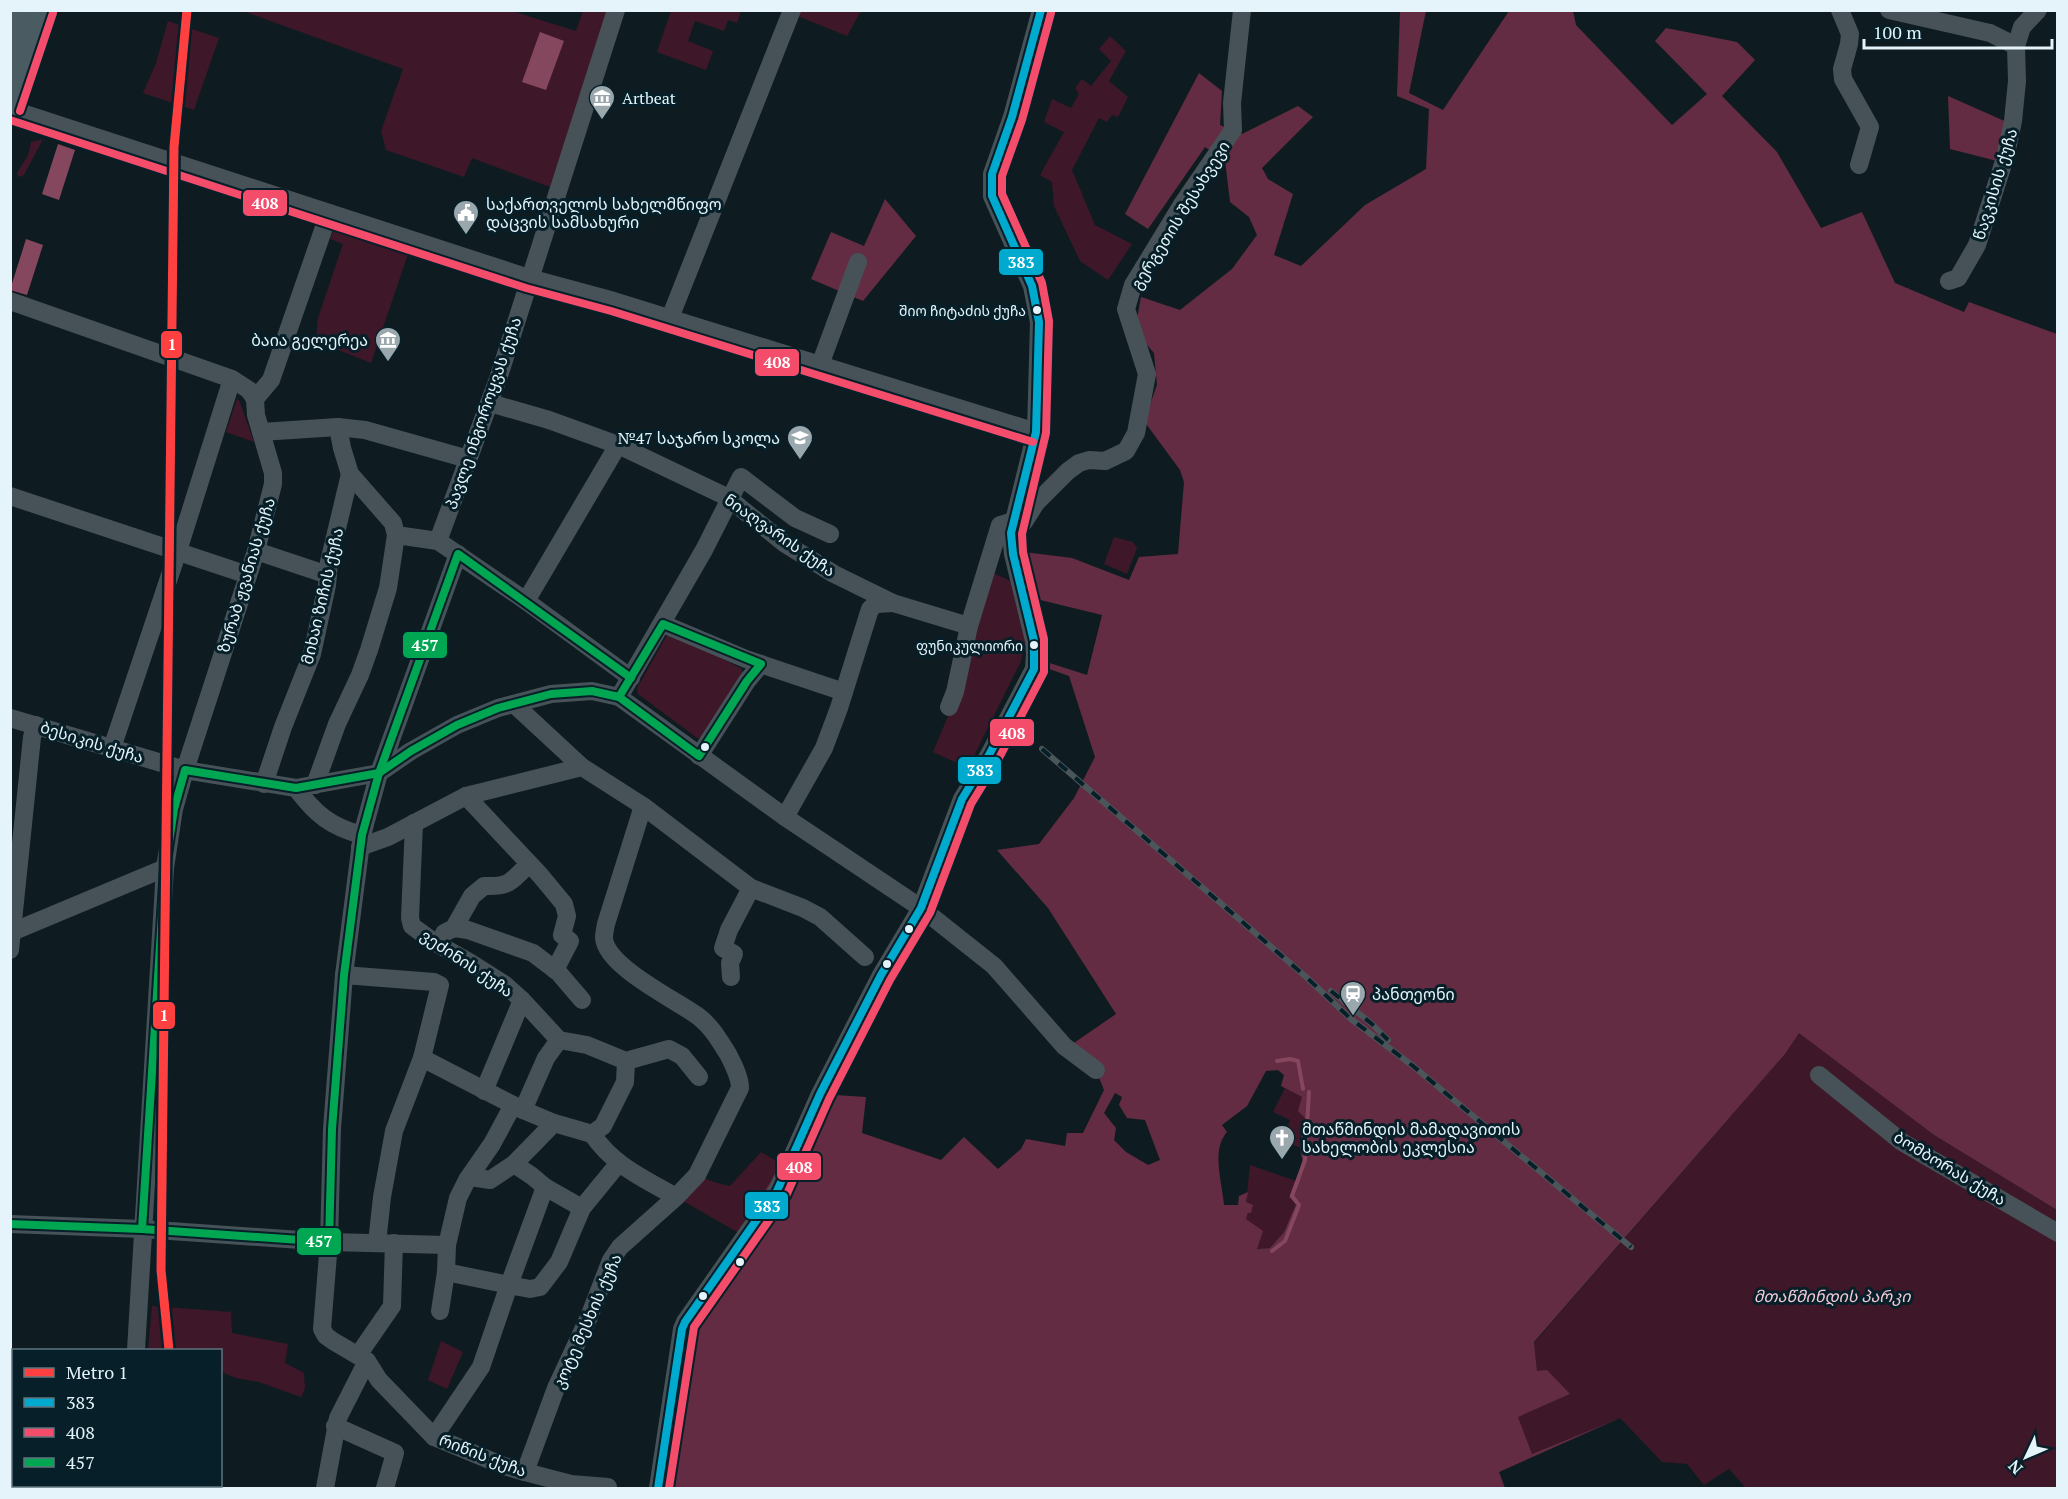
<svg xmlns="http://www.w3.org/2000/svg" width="2068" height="1499" font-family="'PT Serif','Noto Sans Georgian',serif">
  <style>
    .green { fill: #3e1728 }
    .forest { fill: #642c42; fill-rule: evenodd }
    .water { fill: #85475e }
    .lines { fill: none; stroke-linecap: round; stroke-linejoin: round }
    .stream { stroke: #85475e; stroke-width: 4 }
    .minor { stroke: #465258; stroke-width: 18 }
    .major { stroke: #4a5c62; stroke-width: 24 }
    .rail-casing { stroke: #4b565a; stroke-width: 6 }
    .rail { stroke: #061f29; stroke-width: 4; stroke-dasharray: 11; stroke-linecap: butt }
    .bus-1-casing { stroke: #061f29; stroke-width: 12 }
    .bus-2-casing { stroke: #061f29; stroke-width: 12 }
    .bus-3-casing { stroke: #061f29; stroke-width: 12 }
    .bus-1 { stroke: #00a9ce; stroke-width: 8 }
    .bus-2 { stroke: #f44d6c; stroke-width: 8 }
    .bus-3 { stroke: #00a651; stroke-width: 8 }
    .metro-1-casing { stroke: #061f29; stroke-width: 14 }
    .metro-1 { stroke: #ff4040; stroke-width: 9 }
    .bus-dot { fill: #e5f4fa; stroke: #061f29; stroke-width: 2 }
    .labels { text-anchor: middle; stroke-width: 6; stroke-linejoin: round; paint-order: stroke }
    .bus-label { font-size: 14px; fill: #e5f4fa; stroke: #061f29; text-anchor: end }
    .poi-label { font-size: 16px; fill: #e5f4fa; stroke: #061f29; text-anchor: start }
    .street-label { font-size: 16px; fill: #e5f4fa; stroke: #061f29 }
    .park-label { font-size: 16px; font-style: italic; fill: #f5cad7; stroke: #061f29 }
    .line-badge { stroke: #061f29; stroke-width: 2 }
    .badge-label { font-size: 16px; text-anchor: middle; font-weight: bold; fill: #fff }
  </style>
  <rect width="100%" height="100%" fill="#0e1c21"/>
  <!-- green -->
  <g class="green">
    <path d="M243,11H512L576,31L583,11H608L550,187L472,158L464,177L386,150L381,131L403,69Z"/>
    <path d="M671,11V10L741,11L737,23L728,20L724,31L695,21L688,41L713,51L706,70L657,52Z"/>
    <path d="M797,11H861L847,36L795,15Z"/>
    <path d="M168,21L219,38L194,110L143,93L156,63Z"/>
    <path d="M1110,36L1126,51L1109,81L1128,97L1118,117L1112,115L1107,122L1099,118L1072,170L1095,225L1132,244L1108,280L1080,261L1054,206L1052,182L1040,175L1064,132L1044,122L1052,99L1071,108L1079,94L1075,88L1082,79L1091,86L1111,61L1099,49Z"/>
    <path d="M43,139L24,175L18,177L17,173L28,155L31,142Z"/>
    <path d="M335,226L409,251L371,363L316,341L318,318L343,244L330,239Z"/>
    <path d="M237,399L239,400L254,442L226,432Z"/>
    <path d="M1114,537L1133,542L1137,548L1127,574L1104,564Z"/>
    <path d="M991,572L1011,581L1026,638L1021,661L968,768L933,752L958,692Z"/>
    <path d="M670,630L742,669V676L700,740L638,694L637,688Z"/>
    <path d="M1799,1032L1934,1135L2057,1210V1488H1746L1729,1469L1704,1485L1687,1464L1662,1462L1620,1418L1532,1454L1517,1417L1570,1394L1537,1371L1534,1343L1785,1054Z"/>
    <path d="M1285,1088L1302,1097L1306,1119L1300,1138L1301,1148L1283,1141L1290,1120L1273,1112Z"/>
    <path d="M761,1152L778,1162H784L744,1236L676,1197L697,1175L714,1182L730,1186Z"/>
    <path d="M1250,1165L1296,1181L1289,1197L1296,1204L1284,1232L1270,1248L1256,1249L1257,1228L1246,1219L1248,1213L1246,1202Z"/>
    <path d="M152,1306L231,1312L232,1333L288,1344L285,1363L304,1373L305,1388L301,1397L259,1382L236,1378L221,1372L220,1350H148Z"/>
    <path d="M441,1341L463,1352L447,1389L428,1380Z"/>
  </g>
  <!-- forest -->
  <g class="forest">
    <path d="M1400,11H1426L1409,93L1443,110L1509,11H1573L1576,25L1672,125L1707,94L1655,41L1666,28L1737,42L1755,60L1722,96L1777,152L1821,228L1862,212L1895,283L1964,312L1969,302L2057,334V1210L1934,1135L1799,1033L1785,1054L1534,1342L1537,1371L1547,1370L1570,1394L1518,1417L1532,1454L1620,1418L1499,1472L1505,1488H655L683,1323L791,1149L820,1094L866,1097L862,1133L941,1160L964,1137L998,1169L1021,1149L1026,1139L1065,1146L1067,1133H1083L1104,1090L1096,1070L1071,1045L1116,1014L1048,908L997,850L1039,844L1074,798L1095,757L1069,676L1041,666L1037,659L1087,675L1102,615L1032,598L1024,552L1072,558L1129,580L1139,557L1178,554L1184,482L1180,470L1144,421L1157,385L1154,353L1141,338L1137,319L1141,297L1180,310L1232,269L1257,235L1249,217L1230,202L1225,160L1205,147L1148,229L1125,214L1199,73L1222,91L1220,125L1242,134L1298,106L1313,117L1262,168L1268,179L1293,194L1274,255L1301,266L1365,205L1426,169L1429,109L1397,96ZM1278,1070L1284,1075L1281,1086L1302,1097L1298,1111L1306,1119C1301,1133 1298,1148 1303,1162L1289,1197L1296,1204L1284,1232L1270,1248L1257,1249L1263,1231L1246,1219L1248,1213H1251L1253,1205L1246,1202L1248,1192L1239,1196L1238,1205H1224C1222,1182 1211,1150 1227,1132L1222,1125L1247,1106L1266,1071ZM1115,1093L1122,1097L1119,1105L1127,1118L1145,1120L1160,1160L1148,1165L1126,1152L1114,1140L1116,1128L1104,1113Z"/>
    <path d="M1948,96L2009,123L2001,162L1950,149Z"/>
    <path d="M885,199L916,236L863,301L811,279L831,232L864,246Z"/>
  </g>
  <!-- water -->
  <g class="water">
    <path d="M540,32L564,41L546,90L522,82Z"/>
    <path d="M58,144L75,150L59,200L42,194Z"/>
    <path d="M26,239L43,245L27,295L10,290Z"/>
  </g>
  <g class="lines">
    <!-- stream -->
    <g class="stream">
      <path d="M1277,1061L1290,1059L1298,1061L1303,1089"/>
      <path d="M1272,1251L1285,1241L1299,1205L1292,1196L1305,1160L1309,1092"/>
    </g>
    <!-- minor -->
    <g class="minor">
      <path d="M1840,10L1850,34L1849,44L1842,69L1843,79L1870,127L1859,165"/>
      <path d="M1889,10L1990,33L2016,46"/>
      <path d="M10,109L529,278L614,301L1036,432"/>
      <path d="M1949,281L1958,278L1977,245L2005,158L2013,121L2017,81L2016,46L2022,27L2038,10"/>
      <path d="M10,301L232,379L249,390L255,399L256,415L273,473V484L256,551L185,770L174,809L165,868L136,1350"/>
      <path d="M670,318L792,10"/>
      <path d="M820,365L858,262"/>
      <path d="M255,399L271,380L329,213"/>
      <path d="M490,403L549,420L618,445L729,498L743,510L784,543L834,574L893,603L969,626"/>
      <path d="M261,432L338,427L365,430L468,459"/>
      <path d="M10,496L248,575"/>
      <path d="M396,535L438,541L526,601L631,678"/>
      <path d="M438,541L498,379L616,10"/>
      <path d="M256,551L328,575"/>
      <path d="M458,554L379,773L362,835L344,975L332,1129L329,1242L322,1329L326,1336L333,1341L367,1361L379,1380L434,1437L504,1466L525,1472L571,1484L608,1487"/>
      <path d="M526,601L618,445"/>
      <path d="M663,624L746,659L844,692"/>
      <path d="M619,697L704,550L741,477L795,518L830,534"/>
      <path d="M514,704L582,767"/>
      <path d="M949,707L955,692L969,626L1000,525L1013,521L1024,522L1036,503L1068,471L1079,463L1089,460L1105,461L1126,451L1136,433L1147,374L1126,309L1133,285L1183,203L1233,130L1232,103L1242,10"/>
      <path d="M10,718L185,770L296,788L379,773L411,751L457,725L498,708L551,694L592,691L619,697L785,817L921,908L994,966L1064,1046L1096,1070"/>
      <path d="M112,748L178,551L232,379"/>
      <path d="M699,756L747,681L761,664"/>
      <path d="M264,784L283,727L312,654L327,585L329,562L350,474"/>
      <path d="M315,785L337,724L360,675L369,650L388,588L396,535L393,523L350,474L342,448L338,427"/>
      <path d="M296,788C315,814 331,827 362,835"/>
      <path d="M466,796L540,875L564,904L567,916L562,935L570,941L555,970"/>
      <path d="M785,817L824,748L839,708L870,609L876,604L893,603"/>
      <path d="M414,823L410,918L412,926L434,942L471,963L504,984L522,1000L559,1040L587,1045L626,1061L669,1049L682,1056L699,1077"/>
      <path d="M360,847L388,837L466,796L582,767L643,806L751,888L803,908L820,917L865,957"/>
      <path d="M454,928L468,930L533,953L558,972L582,1000"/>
      <path d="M12,932L165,868"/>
      <path d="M444,933L454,928L472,896L484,886C511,887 511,881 529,864"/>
      <path d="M10,950L32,737L36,725"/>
      <path d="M344,975L434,982L440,985L422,1058L394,1131L382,1197L377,1243"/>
      <path d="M731,977L730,963L734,954L723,948L729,930L751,888"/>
      <path d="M422,1058L523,1110L554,1123L592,1134"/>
      <path d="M1819,1075L1902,1142L2058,1233"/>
      <path d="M484,1091L522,1000"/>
      <path d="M523,1110L546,1058L559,1040"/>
      <path d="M592,1134C614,1166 643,1178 676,1197"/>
      <path d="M592,1134L603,1126L625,1082L626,1061"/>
      <path d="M514,1164L532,1176L545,1187L582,1208"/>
      <path d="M471,1177L490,1180L514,1164L554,1123"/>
      <path d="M10,1224L142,1229L329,1242L447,1245"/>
      <path d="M446,1272L509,1285L545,1187"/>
      <path d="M440,1311L446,1272L447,1245L458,1198L467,1180L492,1144L513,1105"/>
      <path d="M363,1348L392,1306L394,1243"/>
      <path d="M335,1426L395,1453L385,1488"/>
      <path d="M434,1437L481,1367L509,1285L530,1289L540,1287L559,1262L582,1208L618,1164"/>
      <path d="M525,1472L556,1388L589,1317L611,1260L620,1247L676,1197L697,1175L740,1088C740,1077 733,1064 728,1054C719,1040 712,1027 699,1017C678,1001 606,967 604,938C604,934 605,929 606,924L643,806"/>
      <path d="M129,1488V1486"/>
      <path d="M325,1488L338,1418L367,1361"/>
      <path d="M658,1488L682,1329L685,1322L777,1191L820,1094L881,975L921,908L962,799L989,755L1034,669L1035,655L1034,641L1013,554L1011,533L1036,432L1039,322L1032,286L992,196V174L1012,117L1041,10"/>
    </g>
    <!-- major -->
    <g class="major">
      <path d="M10,53L25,10"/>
      <path d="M10,108L43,10"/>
    </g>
    <defs>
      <g id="rail">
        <path d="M1042,749L1305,976L1351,1019L1413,1066L1631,1247"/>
        <path d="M1331,991L1372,1024L1388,1040"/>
      </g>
    </defs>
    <!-- rail casing -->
    <use href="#rail" class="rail-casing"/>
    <!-- rail -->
    <use href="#rail" class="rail"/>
    <defs>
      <path id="bus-1" d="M658,1488L682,1329L685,1322L777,1191L820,1094L881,975L921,908L962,799L989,755L1034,669V641L1013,554L1011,533L1036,432L1039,322L1032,286L992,196V174L1012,117L1041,10"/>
      <g id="bus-2">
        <path d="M20,111L53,13"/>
        <path d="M10,120L526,288L611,311L1033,442"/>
        <path d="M669,1488L694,1327L786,1196L829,1099L890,980L930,913L971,804L998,760L1044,672V639L1023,552L1022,534L1046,433L1049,321L1042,283L1002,194V176L1022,120L1051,13"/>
      </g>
      <g id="bus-3">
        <path d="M663,624L761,664L747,681L699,756L619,697Z"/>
        <path d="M10,1224L142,1229L329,1242L332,1129L344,975L362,835L379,773L458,554L631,678"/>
        <path d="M142,1229L165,868L174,809L185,770L296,788L379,773L411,751L457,725L498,708L551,694L592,691L619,697"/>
      </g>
    </defs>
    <!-- bus-1 casing -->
    <use href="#bus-1" class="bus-1-casing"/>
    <!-- bus-2 casing -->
    <use href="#bus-2" class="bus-2-casing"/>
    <!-- bus-3 casing -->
    <use href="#bus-3" class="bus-3-casing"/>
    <!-- bus-1 -->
    <use href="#bus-1" class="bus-1"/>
    <!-- bus-2 -->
    <use href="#bus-2" class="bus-2"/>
    <!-- bus-3 -->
    <use href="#bus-3" class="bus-3"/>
    <defs>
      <path id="metro-1" d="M169,1350L161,1270L174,147L187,10"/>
    </defs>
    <!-- metro-1 casing -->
    <use href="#metro-1" class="metro-1-casing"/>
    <!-- metro-1 -->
    <use href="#metro-1" class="metro-1"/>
  </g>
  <!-- icons -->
  <defs>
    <symbol id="museum-pin" viewBox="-11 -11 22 30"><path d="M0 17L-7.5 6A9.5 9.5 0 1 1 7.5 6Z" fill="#9aa8ae" stroke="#061f29"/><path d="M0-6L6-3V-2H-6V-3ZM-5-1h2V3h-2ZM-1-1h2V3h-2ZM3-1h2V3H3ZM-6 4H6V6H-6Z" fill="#fff"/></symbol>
    <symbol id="civic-pin" viewBox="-11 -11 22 30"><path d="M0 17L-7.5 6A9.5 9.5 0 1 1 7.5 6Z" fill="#9aa8ae" stroke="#061f29"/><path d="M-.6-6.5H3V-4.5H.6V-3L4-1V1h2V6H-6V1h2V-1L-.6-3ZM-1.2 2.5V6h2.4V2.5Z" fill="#fff"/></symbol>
    <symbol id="school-pin" viewBox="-11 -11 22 30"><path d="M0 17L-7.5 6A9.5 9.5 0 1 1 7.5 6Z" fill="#9aa8ae" stroke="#061f29"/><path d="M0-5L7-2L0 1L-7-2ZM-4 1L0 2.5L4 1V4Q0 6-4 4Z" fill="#fff"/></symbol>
    <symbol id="station-pin" viewBox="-11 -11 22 30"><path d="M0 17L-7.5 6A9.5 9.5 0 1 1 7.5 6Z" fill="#9aa8ae" stroke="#061f29"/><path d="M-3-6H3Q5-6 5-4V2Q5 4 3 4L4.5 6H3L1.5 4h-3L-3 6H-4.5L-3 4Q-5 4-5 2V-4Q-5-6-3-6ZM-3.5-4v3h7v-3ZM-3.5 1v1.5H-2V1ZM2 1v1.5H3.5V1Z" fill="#fff"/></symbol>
    <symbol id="church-pin" viewBox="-11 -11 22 30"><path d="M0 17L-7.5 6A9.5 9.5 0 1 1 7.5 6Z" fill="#9aa8ae" stroke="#061f29"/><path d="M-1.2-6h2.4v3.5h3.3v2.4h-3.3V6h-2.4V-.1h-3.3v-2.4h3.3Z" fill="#fff"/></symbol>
  </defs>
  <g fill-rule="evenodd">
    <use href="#museum-pin" x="587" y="83" width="30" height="40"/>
    <use href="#civic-pin" x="451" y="198" width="30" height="40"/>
    <use href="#museum-pin" x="373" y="325" width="30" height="40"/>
    <use href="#school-pin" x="785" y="423" width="30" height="40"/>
    <use href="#station-pin" x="1338" y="979" width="30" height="40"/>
    <use href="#church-pin" x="1267" y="1123" width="30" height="40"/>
  </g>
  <!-- markers -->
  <g class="bus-dot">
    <circle cx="1037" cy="310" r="5"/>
    <circle cx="1034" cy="645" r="5"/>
    <circle cx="705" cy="747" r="5"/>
    <circle cx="909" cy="929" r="5"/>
    <circle cx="887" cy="964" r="5"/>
    <circle cx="740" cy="1262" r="5"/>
    <circle cx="703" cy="1296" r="5"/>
  </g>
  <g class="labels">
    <!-- bus labels -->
    <g class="bus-label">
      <text x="1026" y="316">შიო ჩიტაძის ქუჩა</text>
      <text x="1023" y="651">ფუნიკულიორი</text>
    </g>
    <!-- poi labels -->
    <g class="poi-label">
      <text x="622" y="104">Artbeat</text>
      <text x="486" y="210">საქართველოს სახელმწიფო<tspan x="486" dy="18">დაცვის სამსახური</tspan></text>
      <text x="368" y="346" text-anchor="end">ბაია გელერეა</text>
      <text x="780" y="444" text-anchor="end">№47 საჯარო სკოლა</text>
      <text x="1372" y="1000">პანთეონი</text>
      <text x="1302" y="1135">მთაწმინდის მამადავითის<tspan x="1302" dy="18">სახელობის ეკლესია</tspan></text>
    </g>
    <!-- street labels -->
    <g class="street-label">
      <text transform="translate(1995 184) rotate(-73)" y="6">წავკისის ქუჩა</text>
      <text transform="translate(1180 215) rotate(-58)" y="6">გერგეთის შესახვევი</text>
      <text transform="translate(483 413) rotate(-71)" y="6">პავლე ინგოროყვას ქუჩა</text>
      <text transform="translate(780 535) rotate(35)" y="6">ნიაღვარის ქუჩა</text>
      <text transform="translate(246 575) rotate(-73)" y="6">ზურაბ ჟვანიას ქუჩა</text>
      <text transform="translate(322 596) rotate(-77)" y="6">მიხაი ზიჩის ქუჩა</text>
      <text transform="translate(92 742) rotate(17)" y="6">ბესიკის ქუჩა</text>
      <text transform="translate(467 963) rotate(34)" y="6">ვეძინის ქუჩა</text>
      <text transform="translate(1950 1168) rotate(31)" y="6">ბომბორას ქუჩა</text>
      <text transform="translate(587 1321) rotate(-66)" y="6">კოტე მესხის ქუჩა</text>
      <text transform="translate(483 1455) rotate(21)" y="6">რიწის ქუჩა</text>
    </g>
    <!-- park labels -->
    <g class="park-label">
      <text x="1832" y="1302">მთაწმინდის პარკი</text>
    </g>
  </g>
  <g class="line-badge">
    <rect x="242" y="189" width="46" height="28" rx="6" fill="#f44d6c"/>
    <rect x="998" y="248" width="46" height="28" rx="6" fill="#00a9ce"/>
    <rect x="160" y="330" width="23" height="29" rx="6" fill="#ff4040"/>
    <rect x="754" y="348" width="46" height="29" rx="6" fill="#f44d6c"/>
    <rect x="402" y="631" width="46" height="28" rx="6" fill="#00a651"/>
    <rect x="989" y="718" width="46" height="29" rx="6" fill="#f44d6c"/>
    <rect x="957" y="756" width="45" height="29" rx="6" fill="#00a9ce"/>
    <rect x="152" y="1001" width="24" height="29" rx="6" fill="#ff4040"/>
    <rect x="776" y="1152" width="46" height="29" rx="6" fill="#f44d6c"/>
    <rect x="744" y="1191" width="45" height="29" rx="6" fill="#00a9ce"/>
    <rect x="296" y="1227" width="46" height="29" rx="6" fill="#00a651"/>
  </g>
  <g class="badge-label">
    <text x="265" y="209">408</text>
    <text x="1021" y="268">383</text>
    <text x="172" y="350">1</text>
    <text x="777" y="368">408</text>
    <text x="425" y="651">457</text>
    <text x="1012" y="739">408</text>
    <text x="980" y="776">383</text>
    <text x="164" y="1021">1</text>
    <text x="799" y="1173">408</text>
    <text x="767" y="1212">383</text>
    <text x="319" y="1247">457</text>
  </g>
  <!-- border -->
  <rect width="2068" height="1499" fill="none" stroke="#e5f4fa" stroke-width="24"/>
  <!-- legend -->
  <rect x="12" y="1349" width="210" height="138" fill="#061f29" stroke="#5f747d" stroke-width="1.5"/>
  <rect x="24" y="1368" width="30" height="9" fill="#ff4040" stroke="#5f747d" stroke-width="1.5"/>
  <text x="66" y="1379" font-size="18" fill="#e5f4fa">Metro 1</text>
  <rect x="24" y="1398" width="30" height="9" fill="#00a9ce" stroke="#5f747d" stroke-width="1.5"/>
  <text x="66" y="1409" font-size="18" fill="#e5f4fa">383</text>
  <rect x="24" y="1428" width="30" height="9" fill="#f44d6c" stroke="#5f747d" stroke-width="1.5"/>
  <text x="66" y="1439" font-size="18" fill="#e5f4fa">408</text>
  <rect x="24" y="1458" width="30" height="9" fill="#00a651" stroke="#5f747d" stroke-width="1.5"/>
  <text x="66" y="1469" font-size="18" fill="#e5f4fa">457</text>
  <!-- north arrow -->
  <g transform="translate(2026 1457) rotate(226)" stroke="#061f29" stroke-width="4.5" paint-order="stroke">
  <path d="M0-4.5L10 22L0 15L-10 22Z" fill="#e5f4fa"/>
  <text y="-9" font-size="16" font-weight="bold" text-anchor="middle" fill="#e5f4fa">N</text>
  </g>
  <!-- scale -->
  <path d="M1864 39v9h188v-9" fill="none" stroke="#e5f4fa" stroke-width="3"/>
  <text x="1873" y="39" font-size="18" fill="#e5f4fa" stroke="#061f29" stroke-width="4.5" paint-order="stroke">100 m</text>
</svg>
